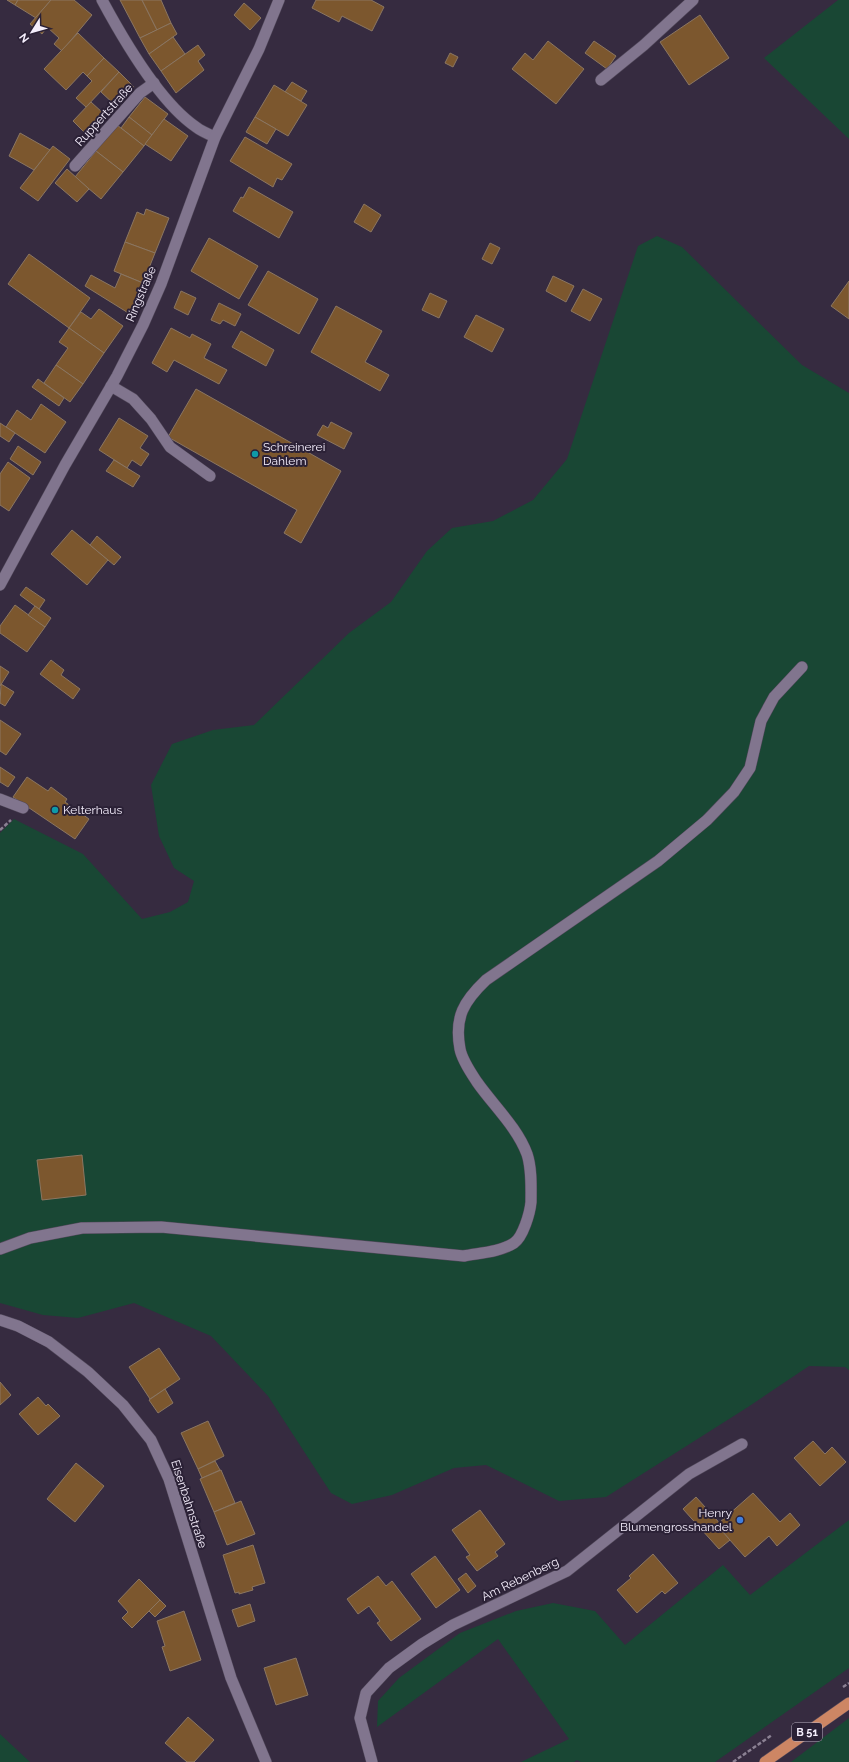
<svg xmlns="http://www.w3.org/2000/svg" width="849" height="1762" font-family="Raleway,sans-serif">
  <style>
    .green { fill: #194734 }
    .building { fill: #7c572e; stroke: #8b7661 }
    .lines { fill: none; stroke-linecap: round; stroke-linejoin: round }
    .service-casing { stroke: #51485a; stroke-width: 12 }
    .minor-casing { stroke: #51485a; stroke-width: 12 }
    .primary-casing { stroke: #51485a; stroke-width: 12 }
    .path { stroke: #8b8193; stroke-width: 2.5; stroke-dasharray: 4 2; stroke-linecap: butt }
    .service { stroke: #81758e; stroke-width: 11 }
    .minor { stroke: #81758e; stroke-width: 11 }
    .primary { stroke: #cd8664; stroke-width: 11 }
    .culture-dot { fill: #0f9aa8; stroke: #2b2136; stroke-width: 1.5 }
    .shop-dot { fill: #3f7fe0; stroke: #2b2136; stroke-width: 1.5 }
    .labels { text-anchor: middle; stroke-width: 4; stroke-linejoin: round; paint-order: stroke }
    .shield { fill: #2b2136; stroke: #b8b0c1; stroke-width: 1 }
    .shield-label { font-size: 11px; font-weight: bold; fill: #f5eefc }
    .street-label { font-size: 12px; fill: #f5eefc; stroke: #2b2136 }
    .poi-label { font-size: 12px; fill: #f5eefc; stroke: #2b2136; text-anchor: start }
  </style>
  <rect width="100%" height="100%" fill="#362b40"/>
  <!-- green -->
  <g class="green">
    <path d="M838,0H849V139L764,58Z"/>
    <path d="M657,236L682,247L802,365L849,393V1370L845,1367L809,1366L748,1407L606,1497L559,1501L486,1465L454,1468L392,1495L352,1504L331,1493L268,1396L211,1336L134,1303L78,1318L43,1315L0,1303V833L14,819L83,854L142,919L170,912L188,902L194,881L174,868L159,836L151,785L172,744L213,730L254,725L349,633L391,602L427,551L452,528L493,521L533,500L567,459L638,246Z"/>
    <path d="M849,1520V1668L715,1762H581L577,1760L574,1762H521L569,1739L498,1639L377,1727L378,1701L399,1678L460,1633L516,1611L553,1603L595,1611L625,1645L723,1565L750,1595Z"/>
    <path d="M849,1718V1762H791Z"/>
    <path d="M0,1734L30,1762H0Z"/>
  </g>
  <!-- building -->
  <g class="building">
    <path d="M7,0H18L15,5Z"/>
    <path d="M18,0H51L36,18L15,5Z"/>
    <path d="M51,0H74L92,15L62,51L54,44L59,38L47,27L42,34L30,24Z"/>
    <path d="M120,0H142L157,30L140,38Z"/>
    <path d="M142,0H161L171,23L157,30Z"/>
    <path d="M316,0H371L384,7L372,31L342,16L339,22L312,8Z"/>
    <path d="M244,3L261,18L250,30L234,15Z"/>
    <path d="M700,15L729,58L689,85L660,42Z"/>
    <path d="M171,23L177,34L149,54L140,38Z"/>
    <path d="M78,33L104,58L87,76L83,72L66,90L44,69Z"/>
    <path d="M173,37L185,54L161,71L149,54Z"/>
    <path d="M548,41L584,69L556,104L512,69L525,53L533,60Z"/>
    <path d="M594,41L616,56L607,69L585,53Z"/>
    <path d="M198,45L205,55L198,61L204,70L176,93L161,71Z"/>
    <path d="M450,53L458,57L453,67L445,63Z"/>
    <path d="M104,58L119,72L86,107L76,98L92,81L87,76Z"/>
    <path d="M119,72L134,87L116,106L101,92Z"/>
    <path d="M292,82L307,91L301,101L285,92Z"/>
    <path d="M274,85L307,105L288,136L255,117Z"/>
    <path d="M145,97L168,114L152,135L129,117Z"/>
    <path d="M91,102L103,113L84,132L73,121Z"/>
    <path d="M129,117L152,135L144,146L121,128Z"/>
    <path d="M255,117L276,129L267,144L246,132Z"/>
    <path d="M164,119L188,136L171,161L145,144Z"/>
    <path d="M117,125L144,146L123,172L96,151Z"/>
    <path d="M20,133L50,150L34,170L9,156Z"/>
    <path d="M245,137L292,164L282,180L277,178L273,187L230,161Z"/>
    <path d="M53,146L70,159L38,201L20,188Z"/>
    <path d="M96,151L123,172L101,199L75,177Z"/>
    <path d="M67,169L89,189L77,202L55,183Z"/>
    <path d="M249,187L293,212L279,238L233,211L241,197L243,198Z"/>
    <path d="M364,204L381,215L371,232L354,222Z"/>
    <path d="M146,209L169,218L155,253L125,242L137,212L144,215Z"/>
    <path d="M209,238L258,266L239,299L191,271Z"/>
    <path d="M125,242L155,253L143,283L114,271Z"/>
    <path d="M490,243L500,248L492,264L482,259Z"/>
    <path d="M29,254L90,298L69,328L8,284Z"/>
    <path d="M268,271L318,299L299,334L248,305Z"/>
    <path d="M121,274L143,283L130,314L85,286L91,275L115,288Z"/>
    <path d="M553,276L574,286L566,302L546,291Z"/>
    <path d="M849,281V319L831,306Z"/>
    <path d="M583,289L602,299L590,321L571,311Z"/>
    <path d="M181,291L196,298L188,315L174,308Z"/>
    <path d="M430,293L447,301L439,318L422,310Z"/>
    <path d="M219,303L241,314L235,326L223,320L220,324L211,320Z"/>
    <path d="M336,306L382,331L365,362L389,375L380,391L311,352Z"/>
    <path d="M99,309L123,326L104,353L69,328L81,312L91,319Z"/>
    <path d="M476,315L504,329L492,352L464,337Z"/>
    <path d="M69,328L104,353L83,384L56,365L68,348L59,342Z"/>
    <path d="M171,328L190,338L192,334L211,344L204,358L227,370L219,384L174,360L167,372L152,363Z"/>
    <path d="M241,331L274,350L266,366L232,347Z"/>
    <path d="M56,365L83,384L70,402L44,383Z"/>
    <path d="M38,379L64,398L59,406L32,387Z"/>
    <path d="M196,389L341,471L301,543L284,533L297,510L168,437Z"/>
    <path d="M41,404L66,422L45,453L6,427L17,410L31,420Z"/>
    <path d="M119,418L148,436L140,448L149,454L141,466L132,460L127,468L99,450Z"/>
    <path d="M331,422L352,433L344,449L317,435L323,425L328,428Z"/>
    <path d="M0,423L15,433L9,442L0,436Z"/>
    <path d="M18,446L41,462L33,475L10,459Z"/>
    <path d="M114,460L140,476L133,487L106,471Z"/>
    <path d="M8,462L30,478L9,511L0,505V474Z"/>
    <path d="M72,530L108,560L87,585L51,554Z"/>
    <path d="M97,536L121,557L114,565L90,545Z"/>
    <path d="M26,587L45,600L39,609L20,595Z"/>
    <path d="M15,605L45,627L27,652L0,633V626Z"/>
    <path d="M35,606L51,618L45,627L28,615Z"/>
    <path d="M51,660L64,670L61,675L80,689L73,699L40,674Z"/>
    <path d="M0,666L9,672L0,686Z"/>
    <path d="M1,684L14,692L5,706L0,703Z"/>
    <path d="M0,720L21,734L6,755L0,751Z"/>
    <path d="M0,767L15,777L8,787L0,782Z"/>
    <path d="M27,777L48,791L51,787L67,799L65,802L89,819L75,839L13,797Z"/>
    <path d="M82,1155L86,1195L42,1200L37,1160Z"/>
    <path d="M159,1348L180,1379L150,1399L129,1367Z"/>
    <path d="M0,1382L11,1395L0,1405Z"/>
    <path d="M165,1389L173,1403L158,1413L149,1400Z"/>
    <path d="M38,1397L46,1406L48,1404L60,1416L38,1435L19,1414Z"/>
    <path d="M208,1421L224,1456L198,1469L181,1433Z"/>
    <path d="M813,1441L825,1454L832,1447L846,1462L820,1486L794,1458Z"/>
    <path d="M215,1461L220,1470L202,1478L198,1469Z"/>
    <path d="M76,1463L104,1486L75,1522L47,1499Z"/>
    <path d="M221,1470L235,1503L214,1512L200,1479Z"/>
    <path d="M753,1493L780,1522L790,1513L800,1525L777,1546L769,1536L745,1557L721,1530L724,1528L719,1523Z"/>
    <path d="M696,1497L724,1528L721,1530L730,1540L719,1549L683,1509Z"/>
    <path d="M241,1501L255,1534L227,1545L214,1512Z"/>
    <path d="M480,1510L505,1544L495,1552L498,1556L477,1571L466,1557L470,1555L452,1530Z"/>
    <path d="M253,1545L265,1583L252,1587L253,1590L239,1594V1592L235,1593L223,1555Z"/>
    <path d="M653,1554L678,1583L665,1594L662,1591L637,1613L617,1590L631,1578L629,1576Z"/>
    <path d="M435,1556L460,1590L436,1608L411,1574Z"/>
    <path d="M466,1573L476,1586L468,1593L458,1579Z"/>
    <path d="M378,1576L386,1586L392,1581L421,1619L391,1641L377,1623L380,1621L369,1606L358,1614L347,1599Z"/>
    <path d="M139,1579L160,1600L132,1628L122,1618L128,1612L118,1601Z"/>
    <path d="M160,1600L166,1606L155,1617L149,1611Z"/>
    <path d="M250,1604L255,1621L238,1627L232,1610Z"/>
    <path d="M184,1611L201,1660L170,1671L162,1647L165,1646L157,1621Z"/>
    <path d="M296,1658L308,1695L276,1705L264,1668Z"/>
    <path d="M188,1717L214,1740L194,1762H187L165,1743Z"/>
  </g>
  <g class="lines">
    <defs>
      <g id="service">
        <path d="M601,80L644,45L693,0"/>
        <path d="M75,166L140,93L154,83"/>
        <path d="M111,386L133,399L151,419L170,447L210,476"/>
        <path d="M0,799L23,808"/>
        <path d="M0,1249L30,1238L82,1228L161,1227L464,1256C479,1253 500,1252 514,1243C523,1237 530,1213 531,1202C531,1187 532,1169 527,1154C517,1127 493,1105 477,1082C471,1073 462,1060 460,1049C454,1017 464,1001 486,980L658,861L707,820L734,792L750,768L761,721L774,697L802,667"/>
      </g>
      <g id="minor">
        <path d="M102,0C123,39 159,102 196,127C201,131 208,134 215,137"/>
        <path d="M0,585L65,465L117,376L143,325L161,284L215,137L259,49L279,0"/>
        <path d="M0,1320L18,1326L49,1342L88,1372L123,1405L151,1440L169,1479L231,1678L266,1762"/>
        <path d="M372,1762L360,1718L366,1693L389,1668L422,1644L453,1625L567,1571L689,1474L742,1444"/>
      </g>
      <path id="primary" d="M765,1762L849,1703"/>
    </defs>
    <!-- service casing -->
    <use href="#service" class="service-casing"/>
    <!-- minor casing -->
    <use href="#minor" class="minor-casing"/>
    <!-- primary casing -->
    <use href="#primary" class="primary-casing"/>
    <!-- path -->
    <g class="path">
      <path d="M0,830L11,820"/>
      <path d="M843,1687L849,1683"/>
      <path d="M733,1762L772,1735"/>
    </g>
    <!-- service -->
    <use href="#service" class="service"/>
    <!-- minor -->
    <use href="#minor" class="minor"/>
    <!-- primary -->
    <use href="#primary" class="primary"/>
  </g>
  <!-- markers -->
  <g class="culture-dot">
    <circle cx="255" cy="454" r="4"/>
    <circle cx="55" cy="810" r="4"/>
  </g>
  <circle class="shop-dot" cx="740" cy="1520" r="4"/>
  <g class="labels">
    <!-- shield labels -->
    <rect class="shield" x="792" y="1723" width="30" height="18" rx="3"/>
    <g class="shield-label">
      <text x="807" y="1736">B 51</text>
    </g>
    <!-- street labels -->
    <g class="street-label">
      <text transform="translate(104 115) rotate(-48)" y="4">Ruppertstraße</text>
      <text transform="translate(141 294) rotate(-67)" y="4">Ringstraße</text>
      <text transform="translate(189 1504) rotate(72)" y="4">Eisenbahnstraße</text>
      <text transform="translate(520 1579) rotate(-26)" y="4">Am Rebenberg</text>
    </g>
    <!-- poi labels -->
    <g class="poi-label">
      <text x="263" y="451">Schreinerei<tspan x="263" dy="14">Dahlem</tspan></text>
      <text x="63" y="814">Kelterhaus</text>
      <text x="732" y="1517" text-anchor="end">Henry<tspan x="732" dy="14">Blumengrosshandel</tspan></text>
    </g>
  </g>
  <!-- north arrow -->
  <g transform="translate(32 32) rotate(233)" stroke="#2b2136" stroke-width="3" paint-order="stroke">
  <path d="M0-3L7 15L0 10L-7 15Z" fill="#f5eefc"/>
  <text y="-6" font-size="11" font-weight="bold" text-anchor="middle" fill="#f5eefc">N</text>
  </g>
</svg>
